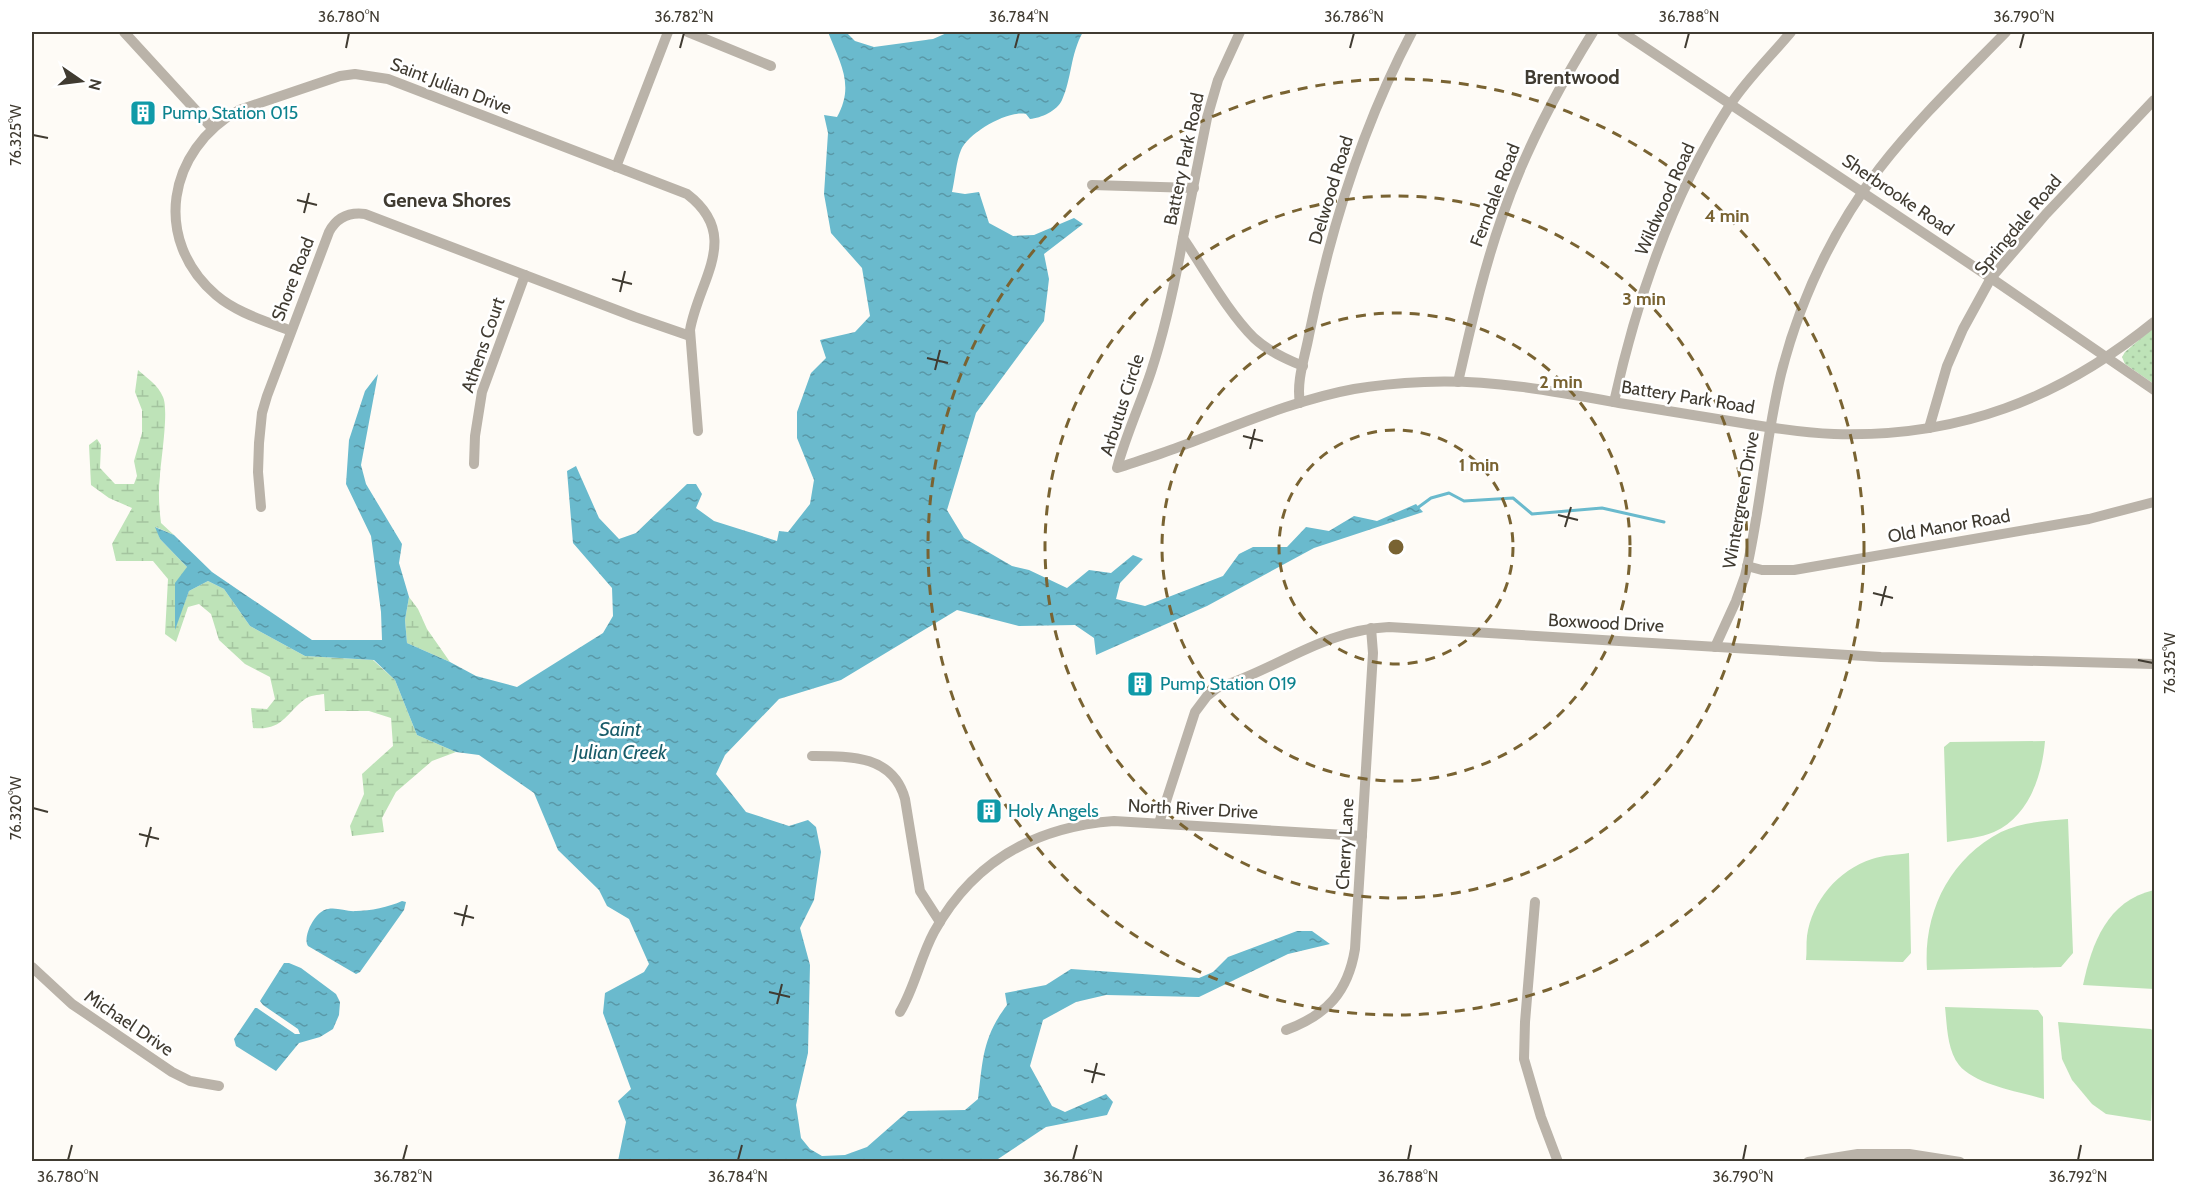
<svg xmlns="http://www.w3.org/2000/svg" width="2186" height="1193" font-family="Cabin,sans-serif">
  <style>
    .wetland { fill: url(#wetland-marsh) }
    .park { fill: url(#park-dots) }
    .pitch { fill: #bee3b8 }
    .water { fill: url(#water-ripples) }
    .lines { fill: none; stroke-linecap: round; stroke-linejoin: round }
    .stream { stroke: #6abacd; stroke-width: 3 }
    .street { stroke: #bab3a9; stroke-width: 10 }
    .ticks { fill: none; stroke: #403b31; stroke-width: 2 }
    .ring { fill: none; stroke: #796332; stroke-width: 3; stroke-dasharray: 10 8 }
    .labels { text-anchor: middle; stroke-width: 5; stroke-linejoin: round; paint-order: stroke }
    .street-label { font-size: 18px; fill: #403b31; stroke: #fff }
    .culture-label { font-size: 18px; fill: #0d838f; stroke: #fff; text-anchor: start }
    .neighbourhood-label { font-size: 20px; font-weight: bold; fill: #403b31; stroke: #fff }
    .water-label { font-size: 20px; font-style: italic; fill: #195c69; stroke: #fff }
    .centre { fill: #796332; stroke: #fff; stroke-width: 3 }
    .ring-label { font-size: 18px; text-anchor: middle; font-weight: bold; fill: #796332; stroke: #fff; stroke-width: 5; stroke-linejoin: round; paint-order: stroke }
    .neatline { fill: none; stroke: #403b31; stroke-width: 2 }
    .ticks-label { font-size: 15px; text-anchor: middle; fill: #403b31 }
  </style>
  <defs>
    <pattern id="wetland-marsh" width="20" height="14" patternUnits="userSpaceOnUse" patternTransform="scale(1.5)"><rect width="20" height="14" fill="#bee3b8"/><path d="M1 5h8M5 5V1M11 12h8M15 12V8" fill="none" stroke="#a4c49f"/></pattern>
    <pattern id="park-dots" width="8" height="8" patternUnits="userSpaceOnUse" patternTransform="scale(1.5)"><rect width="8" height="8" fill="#bee3b8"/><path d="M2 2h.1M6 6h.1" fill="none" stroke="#a4c49f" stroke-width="1.8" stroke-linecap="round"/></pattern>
    <pattern id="water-ripples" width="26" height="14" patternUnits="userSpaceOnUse" patternTransform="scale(1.5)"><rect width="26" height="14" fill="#6abacd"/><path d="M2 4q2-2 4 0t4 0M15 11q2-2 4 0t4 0" fill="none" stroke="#5998a7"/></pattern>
  </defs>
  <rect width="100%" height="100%" fill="#fefbf6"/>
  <!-- wetland -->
  <g class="wetland">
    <path d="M138,370C147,378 158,385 163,397C169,410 161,459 160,476C158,491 159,507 161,523L174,535L156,527L160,539L187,567L175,627L189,591L208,581L224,589L250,626L305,656L373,660L395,680L417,735L456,752L432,761L396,792L382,818L384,832L352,836L350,826L364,794L362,774L393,746L391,718L369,711H325L324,694C318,695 310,695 305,699C286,713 283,731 253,728L251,708L267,709L275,699L270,677L245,664L219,640L211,614L199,604L188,607L176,642L165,634L168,579L153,561H116L112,544L132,508L109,498L91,485L89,445L97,439L101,445L100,468L115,484H134L137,476L134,461L142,433V410L135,392Z"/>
    <path d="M409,597L418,609L427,629L450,662L407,643L405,620Z"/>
  </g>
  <!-- park -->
  <path class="park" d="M2154,327V384L2125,364L2122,357L2125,352Z"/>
  <!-- pitch -->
  <g class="pitch">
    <path d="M2045,741C2042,776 2029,816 1994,832C1980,838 1963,839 1947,842L1944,747L1950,742Z"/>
    <path d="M2068,819L2073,953L2061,967L1927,970C1923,913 1949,859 2001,832C2022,822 2045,821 2068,819Z"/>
    <path d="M1909,853L1911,953L1903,962L1806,960C1807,952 1806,944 1807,936C1812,901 1838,870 1872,859C1883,855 1897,855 1909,853Z"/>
    <path d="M2154,890V989L2083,985C2092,943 2107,901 2154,890Z"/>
    <path d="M1945,1007L2038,1010L2043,1017L2044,1099C2021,1092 1975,1085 1959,1065C1947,1050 1947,1025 1945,1007Z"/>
    <path d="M2058,1022L2151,1029L2154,1032L2151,1121L2106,1114L2092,1104L2072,1080L2062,1059Z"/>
  </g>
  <!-- water -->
  <g class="water">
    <path d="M828,32H846L855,41L874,47L933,39L949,32H1083C1070,55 1072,78 1062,100C1057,111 1041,118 1030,119L1026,114C1008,110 969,132 961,150C956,162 955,179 952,192L965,194L979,192L989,223L1013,236L1034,235L1074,218L1083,224L1044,254L1049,279L1044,321L976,413L947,510L964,538L1012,566L1029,570L1067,588L1089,570L1111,573L1133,555L1143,559L1120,583L1116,599L1145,606L1223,576L1239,554L1253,547H1287L1306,527L1329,531L1354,516L1377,521L1416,504L1423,512L1314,548L1207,606L1096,655L1094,638L1075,625L1019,626L957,610L841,680L779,699L725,755L716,774L746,812L789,826L808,820L816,827L821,852L814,900L800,928L810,965L808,1053L796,1105L801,1138L810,1149L822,1156L845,1155L867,1147L908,1111L965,1110L978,1099C983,1060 982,1038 1007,1005L1005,993L1046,985L1071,969L1199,978L1213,972L1228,957L1297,931H1312L1330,944L1288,954L1199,997L1106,995L1076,1002L1043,1020L1030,1066L1052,1106L1065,1112L1106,1094L1113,1102L1107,1115L1046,1127L995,1161H618L626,1122L618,1101L631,1089L603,1013L605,993L644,972L649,964L629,919L607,906L599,890L558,850L534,793L479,755L456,752L417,735L395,680L374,660L305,656L250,626L224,589L208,581L189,591L175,630V583L187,567L160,539L155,527L174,535L212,572L312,640H382L381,612L371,536L346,484L349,440L365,391L378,374L361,465L366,484L402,544L399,563L409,597L405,620L407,643L450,662L476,676L517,687L603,633L613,616L612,588L573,543L567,471L576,466L599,518L619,539L636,533L687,484H696L702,494L696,508L714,521L777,541L779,531L788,532L810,504L814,480L797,438V412L811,373L826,358L820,340L855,332L870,316L862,268L831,233L824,194L828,133L824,115L837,117C855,85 840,63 828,32Z"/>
    <path d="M402,901L406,902L404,910L360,972L356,974L308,946C302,936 316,910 328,909C337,907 347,912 356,911C370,911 389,907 402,901Z"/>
    <path d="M284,963H289L301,968L336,994L340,1002L339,1015L333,1029L320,1037L299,1043L276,1071L236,1046L234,1039L255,1008H257L295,1034H300L298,1029L263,1005L260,1001Z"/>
  </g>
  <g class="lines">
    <!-- stream -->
    <path class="stream" d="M1416,509L1431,498L1449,493L1464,501L1513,498L1532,514L1602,508L1664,522"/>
    <!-- street -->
    <g class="street">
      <path d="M124,32L212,128"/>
      <path d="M688,32L771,66"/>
      <path d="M1240,32L1218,80L1207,118L1183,238C1205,270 1227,311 1254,338C1268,351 1286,359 1303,366"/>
      <path d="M1622,32L1991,278L2154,390"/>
      <path d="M616,167L668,32"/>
      <path d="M1092,185L1194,188"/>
      <path d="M1183,238C1175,283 1165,329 1151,372C1140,405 1126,435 1117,468C1138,461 1158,455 1179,447C1236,426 1294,400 1354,389C1377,385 1401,383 1424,382C1490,379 1554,391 1619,403C1660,410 1701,416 1742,423C1772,428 1803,433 1834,434C1958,438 2059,399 2154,322"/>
      <path d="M291,331C266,321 237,313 216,295C152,240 167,150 239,110L340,76L355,74L388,79L687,194C742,236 699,279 690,330L698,431"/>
      <path d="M1458,382C1471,326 1483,271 1502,217C1524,152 1557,90 1593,32"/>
      <path d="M1614,402C1637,298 1672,195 1730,105C1747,79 1771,56 1791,32"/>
      <path d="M1300,403C1296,381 1305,357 1309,335C1330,230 1362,127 1412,32"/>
      <path d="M1929,428L1947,366L1963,329L1991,278L2046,214L2154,100"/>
      <path d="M474,464L475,436L482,392L525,275"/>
      <path d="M261,507L258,472L259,443L262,413L267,396L329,232C337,217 349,212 365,214L635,317L690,336"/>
      <path d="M1747,566L1762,570H1794L2089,519L2154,502"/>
      <path d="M1715,647L1736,601L1745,576C1761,509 1765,440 1781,374C1800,299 1833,230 1879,169C1917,120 1963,76 2006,32"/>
      <path d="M812,756C850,756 893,755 905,799L920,891L940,922"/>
      <path d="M1159,823L1195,712L1207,696L1217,688C1278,669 1322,630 1389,627L1881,657L2154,664"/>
      <path d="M1535,902L1525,1022L1524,1059L1541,1117L1558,1162"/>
      <path d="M32,967L72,1004L172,1072L190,1081L219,1086"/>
      <path d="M900,1012C915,987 920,958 934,932C973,861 1035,827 1114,821L1362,836"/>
      <path d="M1286,1030C1327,1015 1348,992 1355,949L1373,653L1371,628"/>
      <path d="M1808,1162L1858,1154H1909L1960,1162"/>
    </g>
  </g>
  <!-- ticks -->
  <path class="ticks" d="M346,48L349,33M680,48L684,33M1015,48L1019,33M1350,48L1354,33M1685,48L1689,33M2020,48L2024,33M33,135L48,138M297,200L317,205M304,213L309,193M612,279L632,284M620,292L625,271M927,358L948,363M935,370L940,350M1243,436L1263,441M1250,449L1255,429M1558,515L1578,520M1565,527L1571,507M1873,593L1893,598M1881,606L1886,586M2138,660L2153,663M33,808L48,812M139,834L159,839M146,847L151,827M454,913L474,918M462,926L467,905M769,992L790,997M777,1004L782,984M1084,1070L1105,1075M1092,1083L1097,1063M68,1160L72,1145M403,1160L407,1145M738,1160L742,1145M1073,1160L1077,1145M1408,1160L1411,1145M1743,1160L1746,1145M2078,1160L2081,1145"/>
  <!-- distance rings -->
  <g class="ring">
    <circle cx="1396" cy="547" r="117"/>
    <circle cx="1396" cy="547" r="234"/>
    <circle cx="1396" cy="547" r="351"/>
    <circle cx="1396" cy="547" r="468"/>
  </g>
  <!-- icons -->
  <defs>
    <symbol id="building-square" viewBox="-11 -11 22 22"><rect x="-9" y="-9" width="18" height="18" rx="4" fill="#0f9aa8" stroke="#fff"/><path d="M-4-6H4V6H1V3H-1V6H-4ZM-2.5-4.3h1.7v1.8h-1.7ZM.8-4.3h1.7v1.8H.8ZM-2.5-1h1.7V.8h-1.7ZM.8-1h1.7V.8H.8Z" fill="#fff"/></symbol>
  </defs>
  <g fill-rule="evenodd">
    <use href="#building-square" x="128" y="98" width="30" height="30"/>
    <use href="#building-square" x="1125" y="669" width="30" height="30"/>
    <use href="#building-square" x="974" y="796" width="30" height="30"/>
  </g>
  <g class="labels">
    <!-- street labels -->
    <g class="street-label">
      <text transform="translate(451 86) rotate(21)" y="6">Saint Julian Drive</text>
      <text transform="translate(1184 159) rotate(-78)" y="6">Battery Park Road</text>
      <text transform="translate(1331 190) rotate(-73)" y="6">Delwood Road</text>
      <text transform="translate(1495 195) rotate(-69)" y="6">Ferndale Road</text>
      <text transform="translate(1898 195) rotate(34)" y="6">Sherbrooke Road</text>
      <text transform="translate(1665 199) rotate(-66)" y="6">Wildwood Road</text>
      <text transform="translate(2018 225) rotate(-50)" y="6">Springdale Road</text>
      <text transform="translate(293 279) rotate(-69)" y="6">Shore Road</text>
      <text transform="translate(483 345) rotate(-71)" y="6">Athens Court</text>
      <text transform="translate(1688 397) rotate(9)" y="6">Battery Park Road</text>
      <text transform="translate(1122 405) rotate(-72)" y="6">Arbutus Circle</text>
      <text transform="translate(1741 500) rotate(-80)" y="6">Wintergreen Drive</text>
      <text transform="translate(1949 526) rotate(-10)" y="6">Old Manor Road</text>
      <text transform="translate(1606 623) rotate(3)" y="6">Boxwood Drive</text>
      <text transform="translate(1193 809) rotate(3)" y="6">North River Drive</text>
      <text transform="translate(1345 844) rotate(-87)" y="6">Cherry Lane</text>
      <text transform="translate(129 1023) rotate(34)" y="6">Michael Drive</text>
    </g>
    <!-- culture labels -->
    <g class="culture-label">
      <text x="162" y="119">Pump Station 015</text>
      <text x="1160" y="690">Pump Station 019</text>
      <text x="1008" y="817">Holy Angels</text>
    </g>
    <!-- neighbourhood labels -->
    <g class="neighbourhood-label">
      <text x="1572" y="84">Brentwood</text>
      <text x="447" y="207">Geneva Shores</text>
    </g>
    <!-- water labels -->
    <g class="water-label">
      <text x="620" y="736">Saint<tspan x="620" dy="23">Julian Creek</tspan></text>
    </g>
  </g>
  <circle cx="1396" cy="547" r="9" class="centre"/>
  <g class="ring-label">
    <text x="1727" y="222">4 min</text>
    <text x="1644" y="305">3 min</text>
    <text x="1561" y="388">2 min</text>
    <text x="1479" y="471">1 min</text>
  </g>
  <!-- border -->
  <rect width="2186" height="1193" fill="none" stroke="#ffffff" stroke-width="66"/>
  <!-- north arrow -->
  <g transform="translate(81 81) rotate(104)" stroke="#ffffff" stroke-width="4.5" paint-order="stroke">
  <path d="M0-4.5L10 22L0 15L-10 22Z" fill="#403b31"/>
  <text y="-9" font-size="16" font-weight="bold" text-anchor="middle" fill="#403b31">N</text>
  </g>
  <rect x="33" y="33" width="2120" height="1127" class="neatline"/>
  <g class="ticks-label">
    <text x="349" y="22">36.780°N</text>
    <text x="684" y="22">36.782°N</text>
    <text x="1019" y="22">36.784°N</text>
    <text x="1354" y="22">36.786°N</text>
    <text x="1689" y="22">36.788°N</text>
    <text x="2024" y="22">36.790°N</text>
    <text transform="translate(16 135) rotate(-90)" y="5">76.325°W</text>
    <text transform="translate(2170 663) rotate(-90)" y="5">76.325°W</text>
    <text transform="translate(16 808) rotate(-90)" y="5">76.320°W</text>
    <text x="68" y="1182">36.780°N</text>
    <text x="403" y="1182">36.782°N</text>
    <text x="738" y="1182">36.784°N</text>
    <text x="1073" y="1182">36.786°N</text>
    <text x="1408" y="1182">36.788°N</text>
    <text x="1743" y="1182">36.790°N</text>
    <text x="2078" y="1182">36.792°N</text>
  </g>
</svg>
